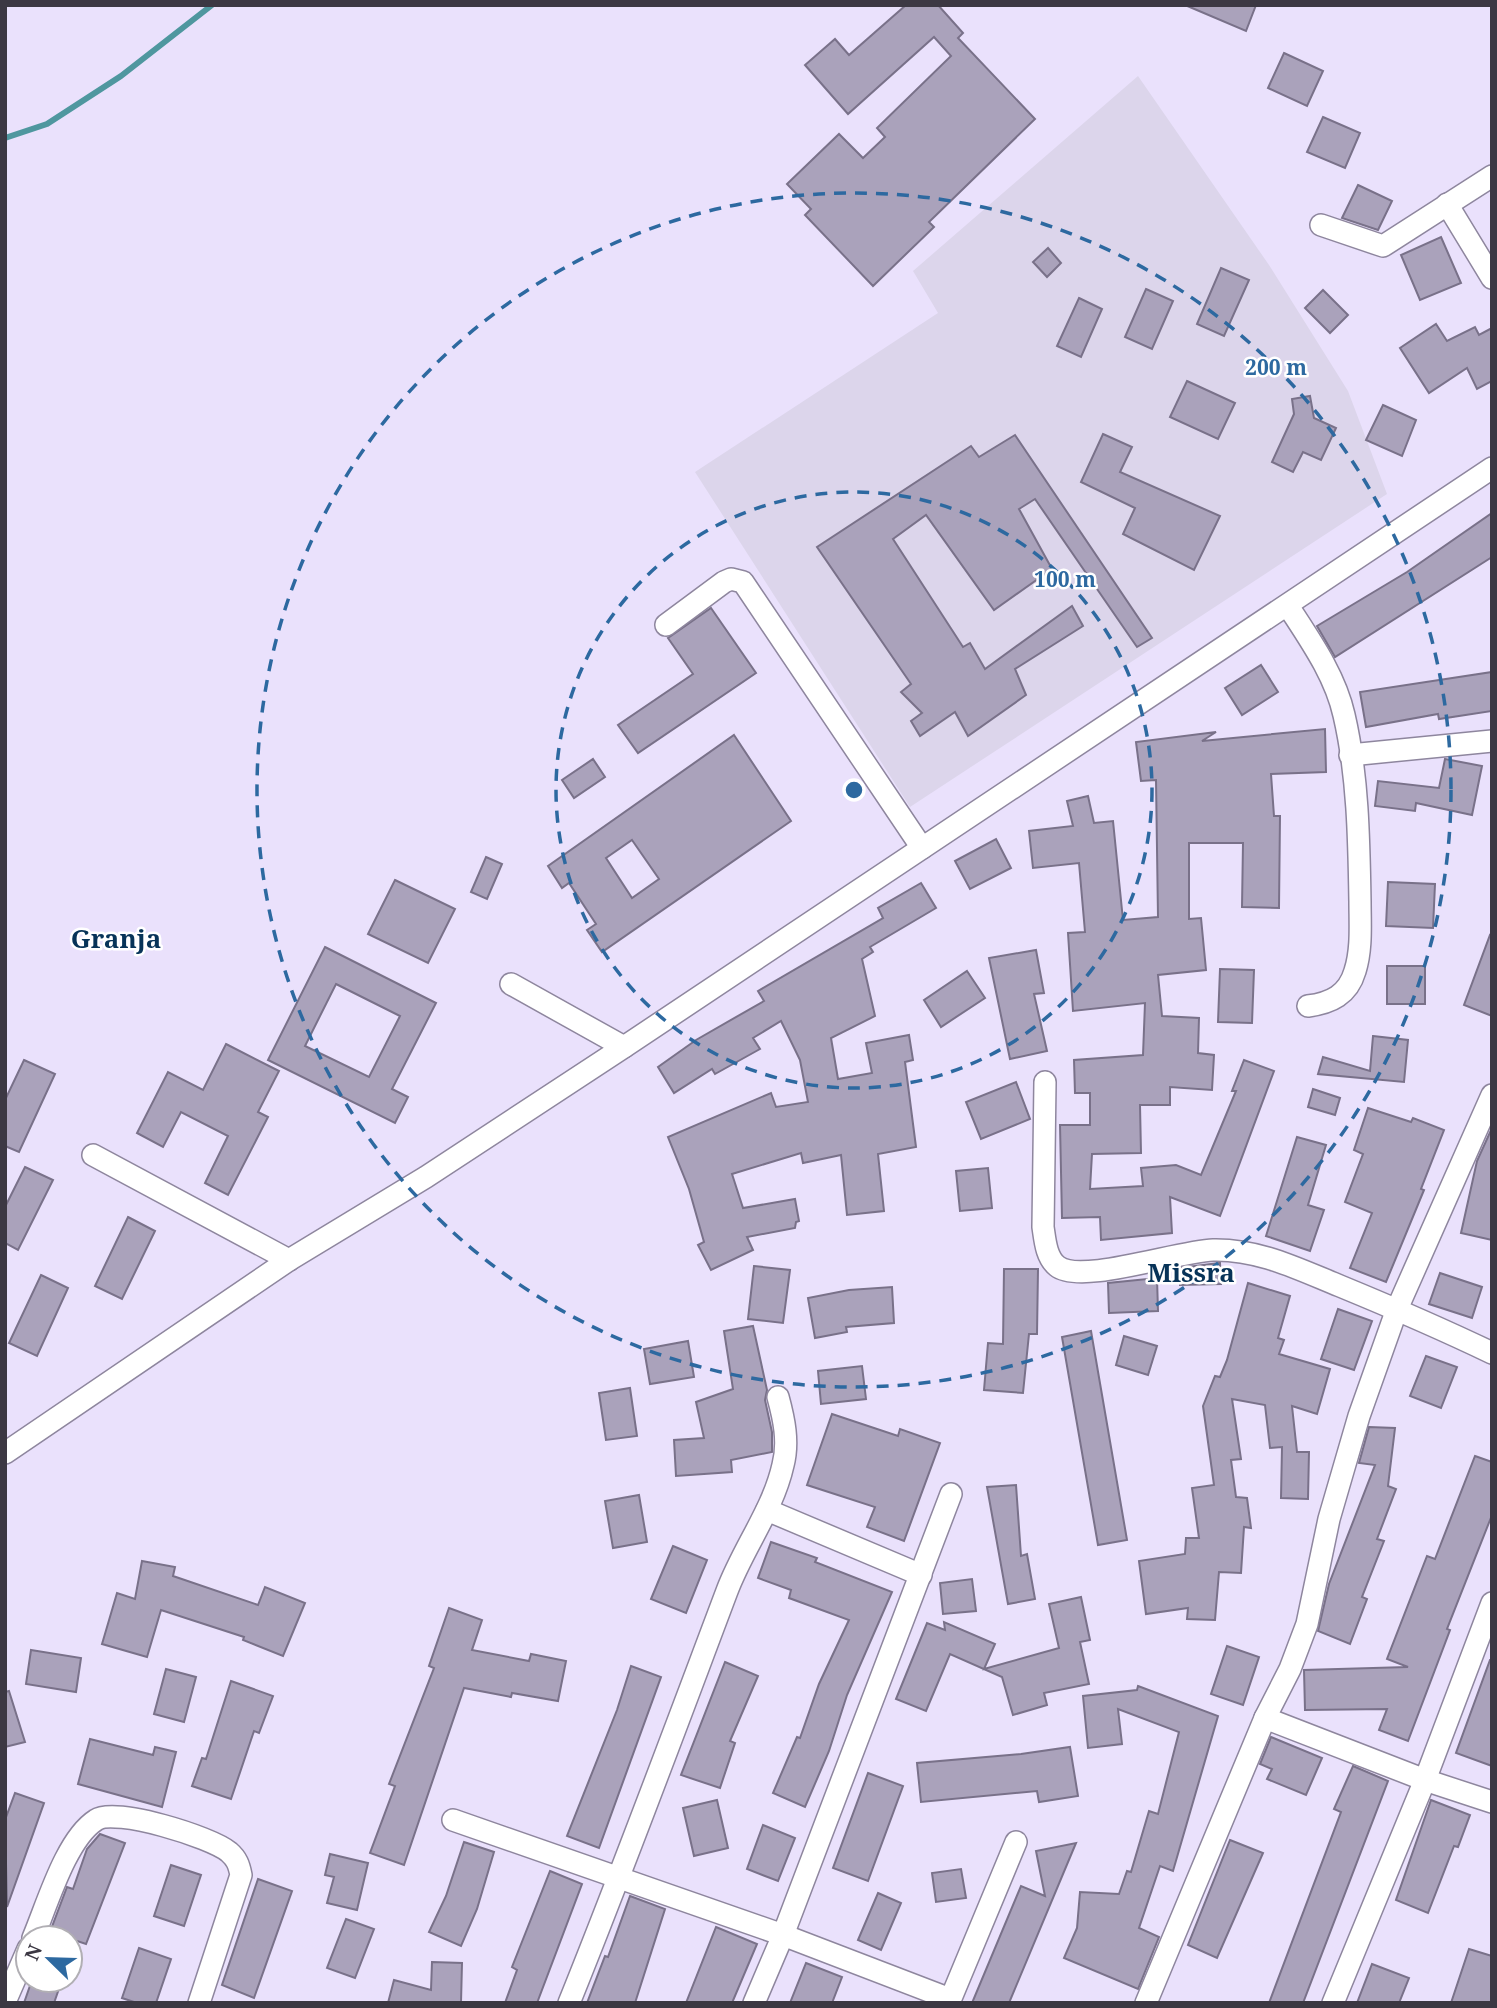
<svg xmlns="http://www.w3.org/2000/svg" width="1497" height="2008" font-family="'Noto Serif',serif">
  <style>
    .education { fill: #dcd5eb }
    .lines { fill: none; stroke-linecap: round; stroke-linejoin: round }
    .stream { stroke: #4f979f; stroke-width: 6 }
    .building { fill: #aaa2bb; stroke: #797189; stroke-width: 2; fill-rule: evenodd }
    .minor-casing { stroke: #8e869e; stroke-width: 24 }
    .minor { stroke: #fff; stroke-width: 21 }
    .ring { fill: none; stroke: #2d69a0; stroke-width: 3.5; stroke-dasharray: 12 9 }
    .labels { text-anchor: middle; stroke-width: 5; stroke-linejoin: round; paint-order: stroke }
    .neighbourhood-label { font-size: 26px; font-weight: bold; fill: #073358; stroke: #fff }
    .centre { fill: #2d69a0; stroke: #fff; stroke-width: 3.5 }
    .ring-label { font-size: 21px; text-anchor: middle; font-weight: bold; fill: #2d69a0; stroke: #fff; stroke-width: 5; stroke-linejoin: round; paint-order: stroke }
  </style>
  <rect width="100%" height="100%" fill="#eae1fc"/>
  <!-- education -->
  <path class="education" d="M1138,76L1269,265L1348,391L1387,494L910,807L695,472L938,313L913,271Z"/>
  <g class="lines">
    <!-- stream -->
    <path class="stream" d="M5,138L47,124L121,76L212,5"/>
  </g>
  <!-- building -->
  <g class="building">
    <path d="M906,5H938L963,33L958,38L1035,119L929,222L934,227L873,286L805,215L811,209L787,184L839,134L863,158L885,137L877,128L951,56L934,37L848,114L805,65L835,39L849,55Z"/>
    <path d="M1185,5H1256L1246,31Z"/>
    <path d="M1284,53L1323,71L1307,106L1268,88Z"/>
    <path d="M1323,117L1360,133L1345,168L1307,152Z"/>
    <path d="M1358,185L1392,201L1378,230L1342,218Z"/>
    <path d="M1441,237L1461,283L1420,300L1401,255Z"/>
    <path d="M1048,248L1061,263L1047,277L1033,262Z"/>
    <path d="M1221,268L1249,280L1224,336L1197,324Z"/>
    <path d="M1146,289L1173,301L1152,349L1125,337Z"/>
    <path d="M1323,290L1348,315L1330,333L1305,308Z"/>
    <path d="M1079,298L1102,309L1081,357L1057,346Z"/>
    <path d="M1436,324L1447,341L1475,327L1479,335L1492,328V381L1477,389L1467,368L1429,393L1400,348Z"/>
    <path d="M1187,381L1235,403L1218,439L1170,417Z"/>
    <path d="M1310,396L1314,418L1336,428L1321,460L1303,452L1293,472L1272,462L1294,414L1292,399Z"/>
    <path d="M1383,405L1416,420L1402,456L1366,440Z"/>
    <path d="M1103,434L1132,447L1120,472L1220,516L1194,570L1123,534L1135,508L1081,482Z"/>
    <path d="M1015,435L1152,638L1137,647L1035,499L1019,509L1052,569L994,610L926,515L893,539L963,647L970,643L985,669L1072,606L1083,626L1015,669L1026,695L968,736L955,712L920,736L911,721L922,713L901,692L911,684L817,547L971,446L979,457Z"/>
    <path d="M1492,513V557L1335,657L1317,626L1407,572Z"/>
    <path d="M711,608L756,673L638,753L618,725L693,674L668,638Z"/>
    <path d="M1261,665L1278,692L1242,715L1225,688Z"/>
    <path d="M1492,672V711L1439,719L1438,714L1366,727L1360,692Z"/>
    <path d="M1325,729L1326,772L1271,774L1274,816H1280L1279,908L1242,907L1243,843H1189V919L1201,918L1206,970L1158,975L1162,1016L1199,1018L1198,1053L1214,1055L1212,1090L1170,1087V1105H1140L1141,1153L1092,1154L1090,1189L1143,1186L1141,1168L1176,1165L1201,1175L1236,1091H1232L1244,1060L1274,1071L1220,1216L1170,1197L1172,1233L1101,1240L1100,1217L1062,1218L1060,1125H1090V1093H1075L1074,1060L1143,1055L1145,1003L1073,1011L1068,933L1085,932L1079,863L1033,868L1029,831L1073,826L1067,801L1088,796L1094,823L1113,821L1123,920L1158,917L1156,780L1141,781L1136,742L1216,732L1202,741Z"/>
    <path d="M734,735L791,821L602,952L587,930L596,924L569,883L562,888L548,866ZM632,840L659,879L632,898L606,858Z"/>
    <path d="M593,759L605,777L574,798L562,780Z"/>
    <path d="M1445,759L1482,766L1472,815L1416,803L1415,811L1375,806L1378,781L1439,788Z"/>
    <path d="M996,839L1011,868L970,889L955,861Z"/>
    <path d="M486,857L502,864L487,899L471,892Z"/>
    <path d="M395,880L455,909L428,963L368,934Z"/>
    <path d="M1388,882L1435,884L1433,928L1386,926Z"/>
    <path d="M921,883L936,908L870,947L873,952L862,959L875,1016L831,1038L838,1079L872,1073L866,1043L909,1035L913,1060L905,1062L916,1147L878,1154L884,1211L847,1215L841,1155L803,1163L801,1153L732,1174L743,1208L795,1199L799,1221L796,1222L795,1228L747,1237L753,1250L711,1270L698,1245L704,1242L689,1189L668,1137L771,1093L776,1107L808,1102L800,1060L781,1021L753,1038L760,1049L715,1074L712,1069L674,1093L658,1067L696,1040L764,1001L758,991L883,918L878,908Z"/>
    <path d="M1490,935L1492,936V1016L1464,1005Z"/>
    <path d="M325,947L436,1003L392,1089L408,1097L395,1123L268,1060ZM336,984L400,1016L369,1077L305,1046Z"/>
    <path d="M1036,950L1044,993L1034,994L1047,1051L1010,1059L989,958Z"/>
    <rect x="1387" y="966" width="38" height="38"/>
    <path d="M1220,969L1254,970L1252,1023L1218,1022Z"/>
    <path d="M967,971L985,998L941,1027L924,1000Z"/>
    <path d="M1373,1036L1408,1040L1404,1082L1318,1074L1323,1057L1370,1071Z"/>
    <path d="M226,1044L279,1071L258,1112L268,1117L228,1195L205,1183L228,1136L181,1112L163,1147L137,1133L168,1072L203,1090Z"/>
    <path d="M24,1060L55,1074L19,1152L5,1146V1100Z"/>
    <path d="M1016,1082L1030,1119L981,1139L966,1102Z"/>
    <path d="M1313,1089L1340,1098L1335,1115L1308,1107Z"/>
    <path d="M1368,1108L1411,1122L1413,1118L1444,1130L1421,1189L1424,1190L1386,1282L1350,1268L1372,1213L1345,1202L1363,1154L1354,1150Z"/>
    <path d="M1492,1128V1240L1461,1233L1477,1161Z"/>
    <path d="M1297,1137L1326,1145L1308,1205L1324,1210L1310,1251L1266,1236Z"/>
    <path d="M25,1167L53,1180L18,1250L5,1243V1207Z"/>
    <path d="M988,1168L992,1208L960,1211L956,1171Z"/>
    <path d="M128,1217L155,1231L122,1299L95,1286Z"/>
    <path d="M1220,1263L1221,1284L1180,1285V1268Z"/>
    <path d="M754,1266L790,1270L783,1323L748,1319Z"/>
    <path d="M1004,1269H1038L1037,1334H1029L1023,1393L984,1390L988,1343L1003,1344Z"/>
    <path d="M1440,1273L1482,1287L1472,1318L1429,1304Z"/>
    <path d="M41,1275L68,1288L37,1356L9,1343Z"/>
    <path d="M1157,1278L1158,1311L1109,1313L1108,1283Z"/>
    <path d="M1248,1283L1290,1296L1278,1338L1284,1340L1279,1354L1330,1369L1317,1414L1292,1406L1297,1452H1309L1308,1499L1281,1498L1282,1447L1270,1448L1265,1405L1232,1399L1241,1459L1231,1460L1236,1497L1247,1498L1251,1528L1244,1527L1241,1573L1219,1572L1215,1620L1187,1619L1188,1608L1146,1614L1139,1561L1185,1554L1186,1538H1199L1192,1488L1214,1485L1203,1406L1215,1376L1220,1377L1227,1360Z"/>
    <path d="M892,1287L894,1323L846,1327L847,1332L815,1338L808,1298L849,1290Z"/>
    <path d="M1338,1309L1372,1321L1354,1370L1321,1359Z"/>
    <path d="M753,1326L767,1390L765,1400L772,1432V1452L731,1460L732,1472L676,1476L674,1440L704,1438L696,1402L733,1389L724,1331Z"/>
    <path d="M1091,1331L1127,1540L1098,1545L1062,1337Z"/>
    <path d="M1124,1336L1157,1346L1148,1375L1116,1365Z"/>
    <path d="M688,1341L694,1377L650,1384L644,1349Z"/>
    <path d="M1426,1356L1457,1367L1441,1408L1410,1396Z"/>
    <path d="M862,1366L866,1399L821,1404L818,1371Z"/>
    <path d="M630,1388L637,1436L606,1440L599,1393Z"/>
    <path d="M832,1414L898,1436L900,1429L940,1443L904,1541L867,1527L875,1507L807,1485Z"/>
    <path d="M1369,1427L1395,1428L1388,1486L1396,1489L1377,1539L1384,1541L1362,1597L1367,1599L1350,1644L1318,1631L1329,1584L1375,1465L1359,1463Z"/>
    <path d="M1475,1456L1492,1462V1515L1447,1629L1450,1630L1408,1741L1379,1730L1387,1709L1305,1710L1304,1670L1408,1667L1387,1659L1427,1556L1435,1559Z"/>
    <path d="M1016,1485L1021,1556L1027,1554L1035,1599L1008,1604L987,1487Z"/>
    <path d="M639,1495L647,1542L613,1548L605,1501Z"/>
    <path d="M771,1542L817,1558L815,1562L892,1592L847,1695L829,1751L805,1807L773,1793L797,1737L800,1738L819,1684L849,1620L789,1598L791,1590L758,1578Z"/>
    <path d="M673,1546L707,1560L686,1613L651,1599Z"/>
    <path d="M142,1561L175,1567L173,1576L258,1605L265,1587L305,1603L283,1656L243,1640L244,1637L161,1610L147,1657L102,1644L117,1593L135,1599Z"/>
    <path d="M972,1579L976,1611L943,1614L940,1583Z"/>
    <path d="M1081,1597L1090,1640L1080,1642L1089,1684L1044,1693L1047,1705L1013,1715L1002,1677L950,1654L926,1711L896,1699L927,1623L945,1630L944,1622L995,1644L984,1669L1059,1648L1049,1604Z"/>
    <path d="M449,1608L482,1620L472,1650L529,1661L531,1654L566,1661L558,1701L512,1693L511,1697L464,1688L404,1865L370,1853L395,1786L389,1784L434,1668L429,1666Z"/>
    <path d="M1227,1646L1259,1657L1243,1705L1211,1694Z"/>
    <path d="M31,1650L81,1658L76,1692L26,1684Z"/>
    <path d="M1490,1660H1492V1766L1456,1753Z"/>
    <path d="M725,1662L758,1676L730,1741L735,1743L720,1788L681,1775Z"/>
    <path d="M631,1666L661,1677L599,1848L567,1836L617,1710Z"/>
    <path d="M166,1669L196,1677L184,1722L154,1714Z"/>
    <path d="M231,1681L273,1696L259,1733L254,1731L231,1799L192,1786L202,1758L206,1759Z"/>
    <path d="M1138,1686L1218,1716L1173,1871L1160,1866L1139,1928L1159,1937L1138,1989L1064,1958L1077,1928L1080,1892L1119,1894L1127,1871L1131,1872L1149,1811L1158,1814L1179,1732L1118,1709L1122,1744L1088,1748L1083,1696L1137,1690Z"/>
    <path d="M9,1691L25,1742L5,1747V1692Z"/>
    <path d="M1271,1737L1322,1758L1306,1795L1267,1779L1272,1769L1260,1764Z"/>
    <path d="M90,1739L153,1755L155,1747L176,1752L162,1807L78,1784Z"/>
    <path d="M1070,1747L1078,1796L1039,1802L1037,1791L921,1802L917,1763L1021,1754Z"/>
    <path d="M1353,1766L1388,1781L1303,2003H1269L1341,1812L1334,1809Z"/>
    <path d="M868,1773L903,1786L868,1881L833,1868Z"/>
    <path d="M15,1793L44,1803L7,1907L5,1820Z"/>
    <path d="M717,1800L728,1848L694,1856L683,1808Z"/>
    <path d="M1431,1800L1470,1815L1458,1847L1454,1846L1428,1913L1396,1900Z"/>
    <path d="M763,1825L795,1838L778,1881L747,1869Z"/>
    <path d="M100,1834L125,1843L86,1944L50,1932L67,1887L73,1889L87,1849Z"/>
    <path d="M1230,1840L1263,1853L1217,1958L1188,1945Z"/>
    <path d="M464,1842L494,1852L477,1909L461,1946L429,1932L446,1896Z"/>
    <path d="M1076,1843L1009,2003H972L1021,1886L1045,1896L1036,1851Z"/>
    <path d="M330,1854L368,1863L357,1910L327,1903L334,1877L325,1875Z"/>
    <path d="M171,1865L201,1875L184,1926L154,1916Z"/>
    <path d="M961,1869L966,1898L936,1902L932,1873Z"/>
    <path d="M550,1871L582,1884L537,2003H505L517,1970L512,1967Z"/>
    <path d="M258,1879L292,1891L254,1998L222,1985Z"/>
    <path d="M878,1893L901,1903L881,1950L858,1940Z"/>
    <path d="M630,1896L665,1909L635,2003H587L605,1956L608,1957Z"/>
    <path d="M346,1919L374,1929L355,1978L327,1968Z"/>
    <path d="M716,1927L757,1944L732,2003H686Z"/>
    <path d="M139,1948L171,1959L156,2003H137L122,1998Z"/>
    <path d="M1469,1949L1492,1956V2003H1451Z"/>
    <path d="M432,1962L462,1963L461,2003H388L394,1980L431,1990Z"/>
    <path d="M806,1963L842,1977L832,2003H790Z"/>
    <path d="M1372,1964L1409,1978L1399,2003H1357Z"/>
    <path d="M32,1980H62L54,2003H24Z"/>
  </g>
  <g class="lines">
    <defs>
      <g id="minor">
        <path d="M1447,204L1492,278"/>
        <path d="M1321,225L1383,246L1492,176"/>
        <path d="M1288,606C1310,640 1335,675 1344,715C1358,775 1359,840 1360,902C1360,924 1362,949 1355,971C1348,995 1331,1003 1308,1006"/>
        <path d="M666,625L724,582L731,579L743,582L922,848"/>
        <path d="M1350,755L1492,741"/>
        <path d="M511,984L624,1047"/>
        <path d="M1045,1082L1043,1227C1045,1240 1046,1257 1057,1266C1080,1285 1178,1251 1213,1250C1259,1249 1298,1269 1340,1286C1391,1307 1442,1329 1492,1353"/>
        <path d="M93,1155L289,1260"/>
        <path d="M5,1453L289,1260L426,1177L624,1047L1492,468"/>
        <path d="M767,1510L921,1575"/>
        <path d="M1265,1718L1425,1780L1492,1802"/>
        <path d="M453,1820L783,1935L950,1999"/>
        <path d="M33,1938C47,1905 66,1839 96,1820C115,1807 211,1837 229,1852C237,1859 239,1865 241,1875L199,2003"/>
        <path d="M5,2002L28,1949"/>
        <path d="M569,2003C624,1867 675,1729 727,1591C743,1548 773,1510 783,1465C789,1442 784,1419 778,1397"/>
        <path d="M754,2003L783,1935L951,1494"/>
        <path d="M949,2003L1016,1842"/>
        <path d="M1146,2003L1265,1718L1290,1669L1307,1624L1329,1519L1359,1416L1397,1309L1492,1095"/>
        <path d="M1333,2003L1425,1780L1492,1603"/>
      </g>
    </defs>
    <!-- minor casing -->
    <use href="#minor" class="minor-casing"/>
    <!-- minor -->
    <use href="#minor" class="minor"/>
  </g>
  <!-- distance rings -->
  <g class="ring">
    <circle cx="854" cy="790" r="298"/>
    <circle cx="854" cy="790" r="597"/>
  </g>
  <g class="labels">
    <!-- neighbourhood labels -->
    <g class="neighbourhood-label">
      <text x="116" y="948">Granja</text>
      <text x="1191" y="1282">Missra</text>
    </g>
  </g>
  <circle cx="854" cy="790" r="10" class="centre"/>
  <g class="ring-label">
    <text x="1276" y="375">200 m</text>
    <text x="1065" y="587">100 m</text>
  </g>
  <!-- border -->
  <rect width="1497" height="2008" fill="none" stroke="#3c3843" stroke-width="14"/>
  <!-- north arrow -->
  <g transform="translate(49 1959) rotate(293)"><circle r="33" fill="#ffffff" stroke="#b1afb4" stroke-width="2"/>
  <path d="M0-5L12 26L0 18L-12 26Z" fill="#2d69a0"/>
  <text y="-10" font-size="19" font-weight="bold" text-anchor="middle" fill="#3c3843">N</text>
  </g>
</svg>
